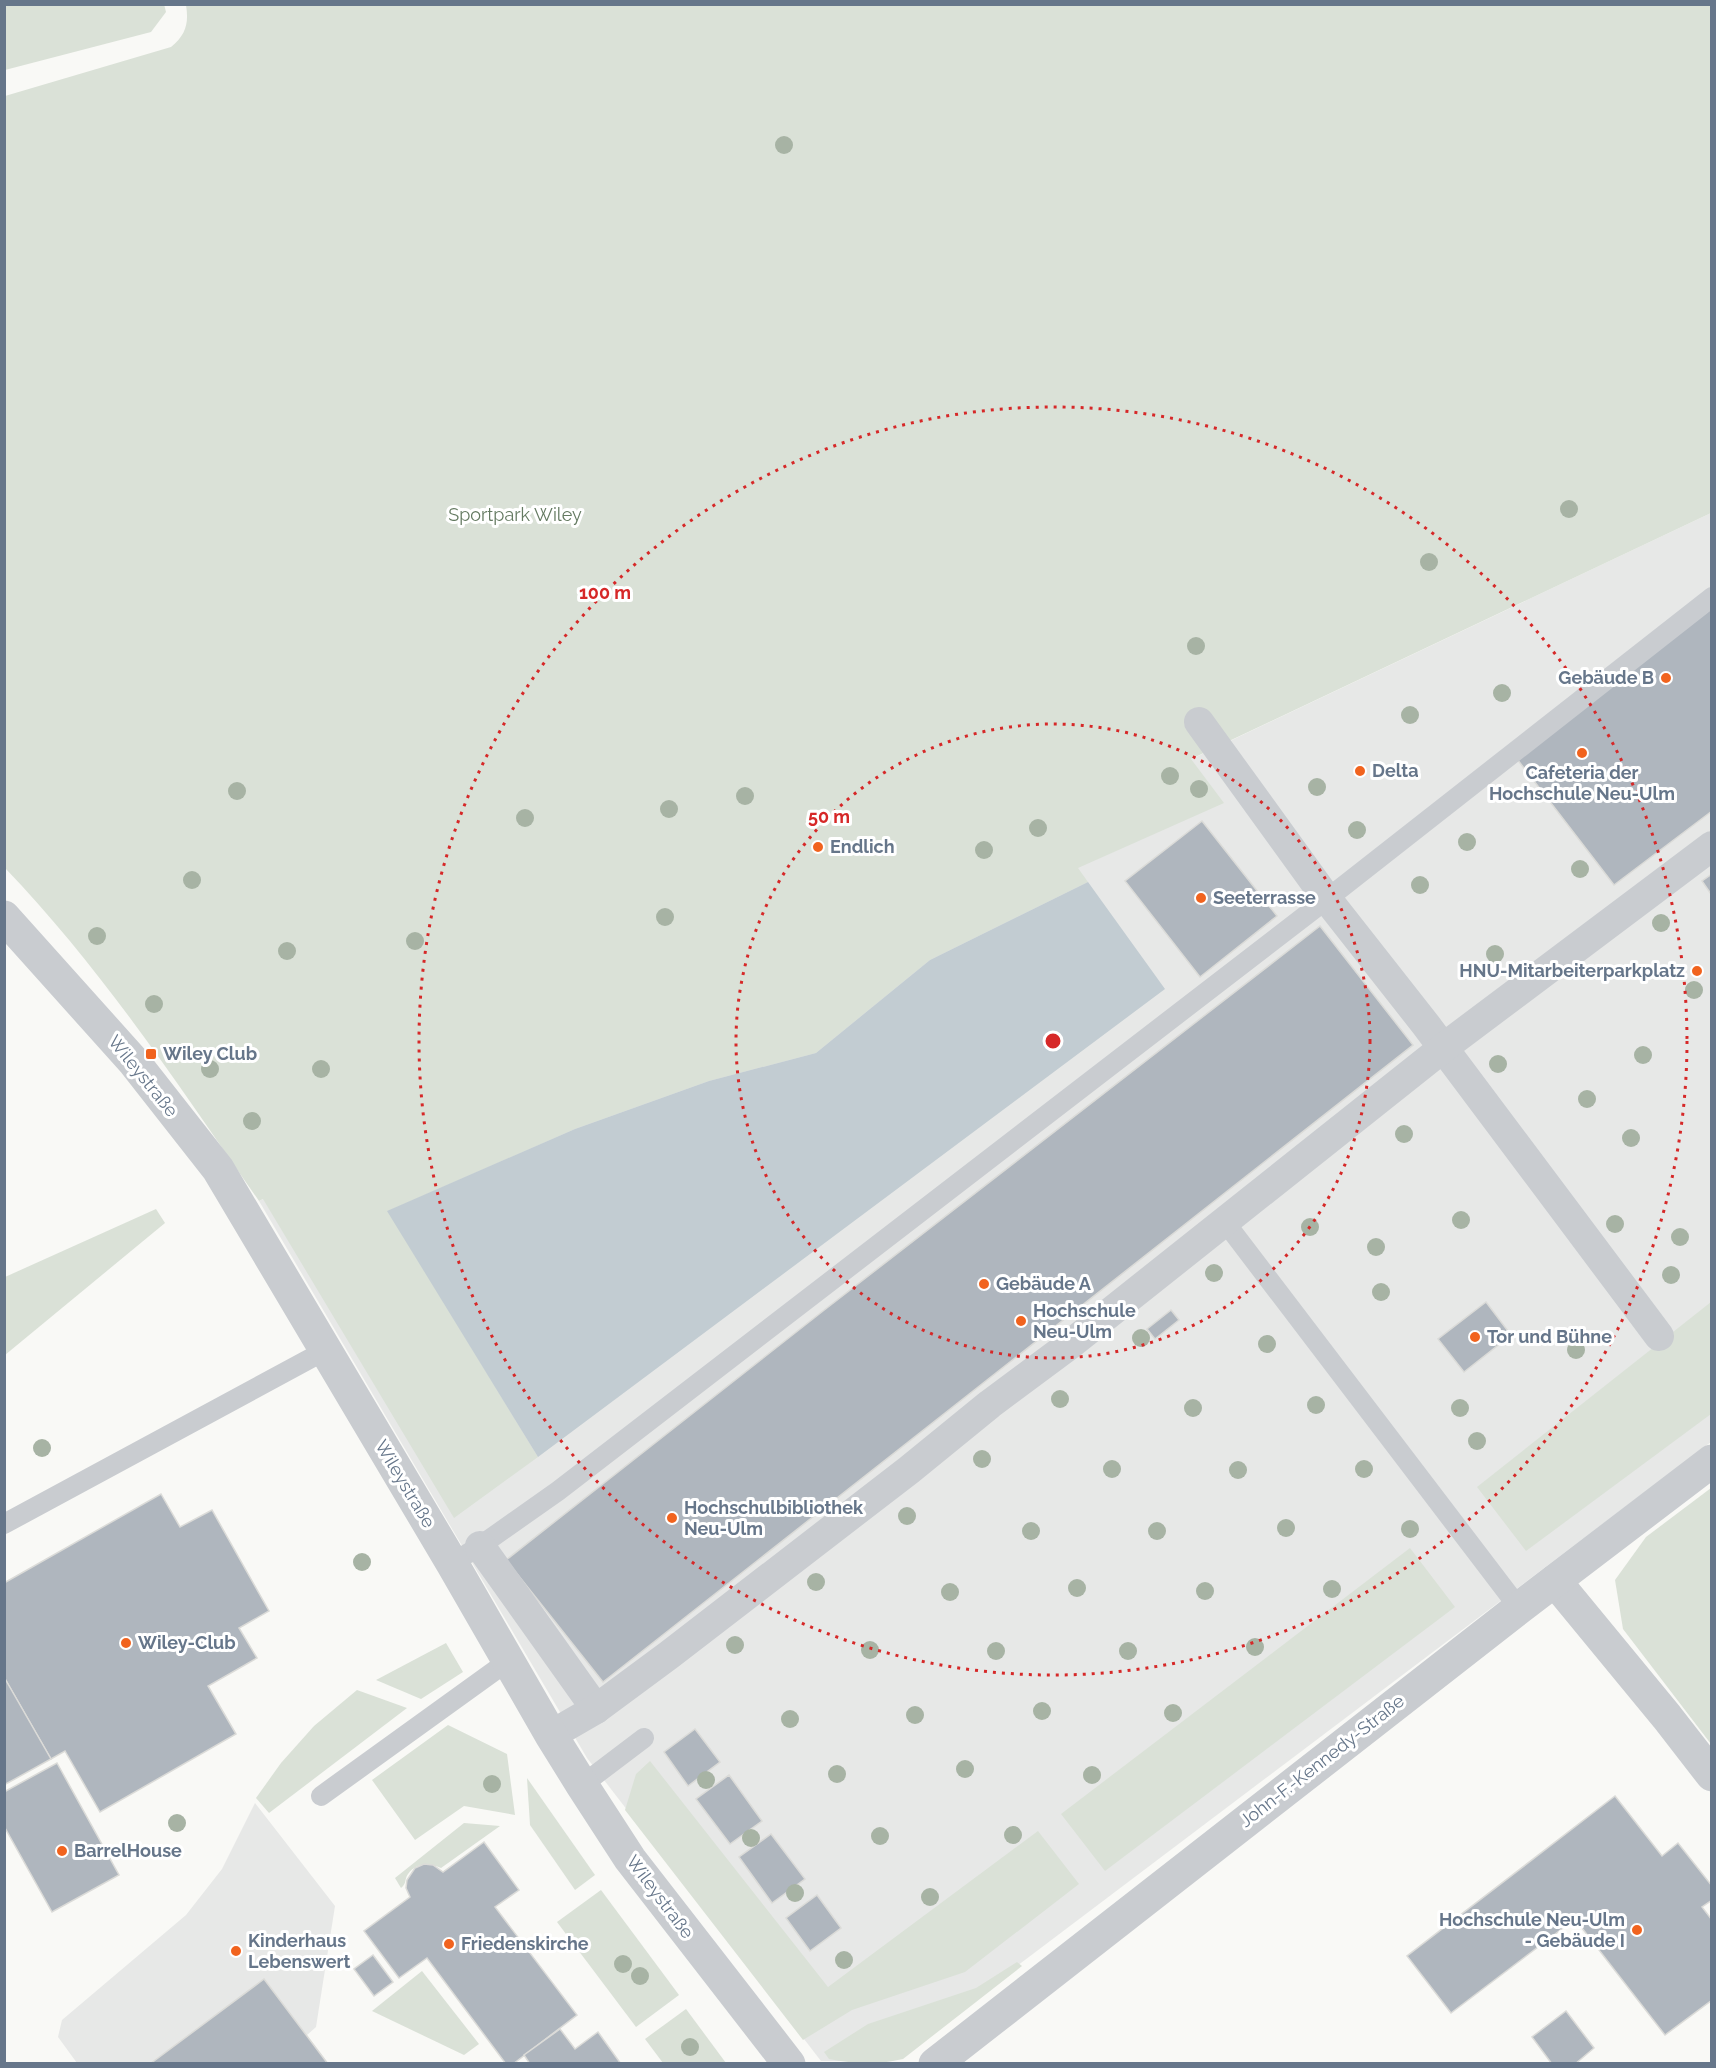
<svg xmlns="http://www.w3.org/2000/svg" width="1716" height="2068" font-family="Raleway,sans-serif">
  <style>
    .built { fill: #e7e8e7 }
    .green { fill: #dae1d7 }
    .water { fill: #c2ccd2 }
    .building { fill: #afb6be; stroke: #dbdbd8; stroke-width: 1.5 }
    .lines { fill: none; stroke-linecap: round; stroke-linejoin: round }
    .service { stroke: #c9ccd0; stroke-width: 20 }
    .pedestrian { stroke: #c9ccd0; stroke-width: 30 }
    .minor { stroke: #c9ccd0; stroke-width: 33 }
    .tree { fill: #a7b3a4 }
    .ring { fill: none; stroke: #d62828; stroke-width: 3; stroke-dasharray: 3 6 }
    .poi-dot { fill: #f1631e; stroke: #fff; stroke-width: 2 }
    .labels { text-anchor: middle; stroke-width: 6; stroke-linejoin: round; paint-order: stroke }
    .park-label { font-size: 18px; fill: #647a61; stroke: #fff }
    .poi-label { font-size: 18px; font-weight: bold; fill: #66768a; stroke: #fff; text-anchor: start }
    .street-label { font-size: 18px; fill: #66768a; stroke: #fff }
    .centre { fill: #d62828; stroke: #fff; stroke-width: 3 }
    .ring-label { font-size: 18px; text-anchor: middle; font-weight: bold; fill: #d62828; stroke: #fff; stroke-width: 6; stroke-linejoin: round; paint-order: stroke }
  </style>
  <rect width="100%" height="100%" fill="#f9f9f6"/>
  <!-- built -->
  <g class="built">
    <path d="M1711,513V1442L891,2061H821L587,1758L259,1201Z"/>
    <path d="M255,1803L335,1906L316,2027L307,2035L328,2063H77L58,2037L62,2020L186,1915L222,1869Z"/>
  </g>
  <!-- green -->
  <g class="green">
    <path d="M5,4H164L166,12L151,32L5,70Z"/>
    <path d="M186,5H1711V513L1191,759L1224,803L1078,868L1088,882L930,960L816,1053L709,1081L575,1129L388,1211L538,1457L454,1518L263,1199L259,1201C179,1086 102,969 5,868V96L171,47C186,35 189,23 186,5Z"/>
    <path d="M156,1209L165,1223L5,1355V1277Z"/>
    <path d="M1711,1302V1414L1526,1551L1477,1487Z"/>
    <path d="M1711,1488V1744L1623,1629L1615,1580L1646,1537Z"/>
    <path d="M1410,1548L1455,1607L1105,1871L1061,1814Z"/>
    <path d="M446,1643L463,1672L421,1699L376,1680Z"/>
    <path d="M357,1690L407,1708L269,1813L256,1798L281,1763L314,1726Z"/>
    <path d="M448,1725L507,1754L515,1815L464,1806L415,1840L372,1780Z"/>
    <path d="M650,1761L828,1987L1038,1831L1079,1884L965,1972L852,2010L803,2040L625,1810L636,1774Z"/>
    <path d="M527,1778L595,1875L575,1890L530,1825Z"/>
    <path d="M464,1823L500,1826L441,1868C429,1863 417,1862 408,1874C404,1880 407,1883 401,1888L395,1878Z"/>
    <path d="M601,1890L679,1995L636,2027L557,1922Z"/>
    <path d="M1017,1962L1022,1966L903,2059C878,2065 854,2064 829,2059L824,2052L868,2024L976,1988Z"/>
    <path d="M422,1971L479,2044L464,2055L372,2011Z"/>
    <path d="M686,2009L726,2063H663L645,2039Z"/>
  </g>
  <!-- water -->
  <path class="water" d="M1088,882L1165,989L538,1457L387,1211L575,1129L709,1081L816,1053L930,960Z"/>
  <!-- building -->
  <g class="building">
    <path d="M1712,608V811L1614,885L1517,759Z"/>
    <path d="M1202,821L1277,916L1200,977L1125,881Z"/>
    <path d="M1712,874V893L1711,894L1702,881Z"/>
    <path d="M1320,926L1413,1045L603,1682L506,1560L823,1311Z"/>
    <path d="M1486,1302L1511,1335L1464,1372L1438,1339Z"/>
    <path d="M1171,1310L1179,1320L1155,1339L1147,1329Z"/>
    <path d="M161,1494L180,1527L212,1510L269,1611L239,1628L257,1658L208,1686L236,1734L100,1812L65,1751L51,1759L4,1677V1583Z"/>
    <path d="M4,1677L51,1759L4,1785Z"/>
    <path d="M695,1729L720,1762L688,1786L664,1752Z"/>
    <path d="M57,1763L119,1875L52,1912L4,1826V1792Z"/>
    <path d="M729,1775L762,1821L730,1844L696,1799Z"/>
    <path d="M1615,1796L1662,1856L1678,1843L1712,1886V1900L1702,1907L1712,1920V2000L1665,2035L1575,1919L1451,2013L1407,1956Z"/>
    <path d="M771,1834L805,1879L772,1903L739,1857Z"/>
    <path d="M484,1842L519,1890L495,1907L577,2015L513,2064H506L427,1958L399,1978L364,1931L410,1897L406,1888L407,1880L415,1868L424,1864L433,1865L443,1872Z"/>
    <path d="M817,1895L841,1928L810,1951L786,1918Z"/>
    <path d="M373,1955L393,1982L374,1996L354,1969Z"/>
    <path d="M264,1979L328,2064H150Z"/>
    <path d="M1566,2011L1594,2048L1575,2064H1552L1532,2037Z"/>
    <path d="M560,2029L575,2049L598,2032L621,2064H530L524,2055Z"/>
  </g>
  <g class="lines">
    <!-- service -->
    <g class="service">
      <path d="M1225,1222L1519,1608"/>
      <path d="M4,1524L326,1350"/>
      <path d="M452,1563L480,1546L558,1491L1327,899L1712,597"/>
      <path d="M582,1785L644,1738"/>
      <path d="M321,1796L508,1661"/>
    </g>
    <!-- pedestrian -->
    <g class="pedestrian">
      <path d="M1199,722L1327,899L1426,1025L1659,1336"/>
      <path d="M480,1546L596,1709"/>
      <path d="M551,1735L596,1709L669,1655L909,1470L990,1404L1068,1346L1443,1048L1712,846"/>
    </g>
    <!-- minor -->
    <g class="minor">
      <path d="M4,917L134,1062L218,1169L452,1563L551,1735L582,1785L630,1859L789,2064"/>
      <path d="M1555,1581L1667,1717L1712,1775"/>
      <path d="M935,2064L1519,1608L1712,1461"/>
    </g>
  </g>
  <!-- trees -->
  <g class="tree">
    <circle cx="784" cy="145" r="9"/>
    <circle cx="1569" cy="509" r="9"/>
    <circle cx="1429" cy="562" r="9"/>
    <circle cx="1196" cy="646" r="9"/>
    <circle cx="1502" cy="693" r="9"/>
    <circle cx="1410" cy="715" r="9"/>
    <circle cx="1170" cy="776" r="9"/>
    <circle cx="1317" cy="787" r="9"/>
    <circle cx="1199" cy="789" r="9"/>
    <circle cx="237" cy="791" r="9"/>
    <circle cx="745" cy="796" r="9"/>
    <circle cx="669" cy="809" r="9"/>
    <circle cx="525" cy="818" r="9"/>
    <circle cx="1038" cy="828" r="9"/>
    <circle cx="1357" cy="830" r="9"/>
    <circle cx="1467" cy="842" r="9"/>
    <circle cx="984" cy="850" r="9"/>
    <circle cx="1580" cy="869" r="9"/>
    <circle cx="192" cy="880" r="9"/>
    <circle cx="1420" cy="885" r="9"/>
    <circle cx="665" cy="917" r="9"/>
    <circle cx="1661" cy="923" r="9"/>
    <circle cx="97" cy="936" r="9"/>
    <circle cx="415" cy="941" r="9"/>
    <circle cx="287" cy="951" r="9"/>
    <circle cx="1495" cy="954" r="9"/>
    <circle cx="1694" cy="990" r="9"/>
    <circle cx="154" cy="1004" r="9"/>
    <circle cx="1643" cy="1055" r="9"/>
    <circle cx="1498" cy="1064" r="9"/>
    <circle cx="210" cy="1069" r="9"/>
    <circle cx="321" cy="1069" r="9"/>
    <circle cx="1587" cy="1099" r="9"/>
    <circle cx="252" cy="1121" r="9"/>
    <circle cx="1404" cy="1134" r="9"/>
    <circle cx="1631" cy="1138" r="9"/>
    <circle cx="1461" cy="1220" r="9"/>
    <circle cx="1615" cy="1224" r="9"/>
    <circle cx="1310" cy="1227" r="9"/>
    <circle cx="1680" cy="1237" r="9"/>
    <circle cx="1376" cy="1247" r="9"/>
    <circle cx="1214" cy="1273" r="9"/>
    <circle cx="1671" cy="1275" r="9"/>
    <circle cx="1381" cy="1292" r="9"/>
    <circle cx="1141" cy="1338" r="9"/>
    <circle cx="1267" cy="1344" r="9"/>
    <circle cx="1576" cy="1350" r="9"/>
    <circle cx="1060" cy="1399" r="9"/>
    <circle cx="1316" cy="1405" r="9"/>
    <circle cx="1193" cy="1408" r="9"/>
    <circle cx="1460" cy="1408" r="9"/>
    <circle cx="1477" cy="1441" r="9"/>
    <circle cx="42" cy="1448" r="9"/>
    <circle cx="982" cy="1459" r="9"/>
    <circle cx="1112" cy="1469" r="9"/>
    <circle cx="1364" cy="1469" r="9"/>
    <circle cx="1238" cy="1470" r="9"/>
    <circle cx="907" cy="1516" r="9"/>
    <circle cx="1286" cy="1528" r="9"/>
    <circle cx="1410" cy="1529" r="9"/>
    <circle cx="1031" cy="1531" r="9"/>
    <circle cx="1157" cy="1531" r="9"/>
    <circle cx="362" cy="1562" r="9"/>
    <circle cx="816" cy="1582" r="9"/>
    <circle cx="1077" cy="1588" r="9"/>
    <circle cx="1332" cy="1589" r="9"/>
    <circle cx="1205" cy="1591" r="9"/>
    <circle cx="950" cy="1592" r="9"/>
    <circle cx="735" cy="1645" r="9"/>
    <circle cx="1255" cy="1647" r="9"/>
    <circle cx="870" cy="1650" r="9"/>
    <circle cx="996" cy="1651" r="9"/>
    <circle cx="1128" cy="1651" r="9"/>
    <circle cx="1042" cy="1711" r="9"/>
    <circle cx="1173" cy="1713" r="9"/>
    <circle cx="915" cy="1715" r="9"/>
    <circle cx="790" cy="1719" r="9"/>
    <circle cx="965" cy="1769" r="9"/>
    <circle cx="837" cy="1774" r="9"/>
    <circle cx="1092" cy="1775" r="9"/>
    <circle cx="706" cy="1780" r="9"/>
    <circle cx="492" cy="1784" r="9"/>
    <circle cx="177" cy="1823" r="9"/>
    <circle cx="1013" cy="1835" r="9"/>
    <circle cx="880" cy="1836" r="9"/>
    <circle cx="751" cy="1838" r="9"/>
    <circle cx="795" cy="1893" r="9"/>
    <circle cx="930" cy="1897" r="9"/>
    <circle cx="844" cy="1960" r="9"/>
    <circle cx="623" cy="1964" r="9"/>
    <circle cx="640" cy="1976" r="9"/>
    <circle cx="690" cy="2047" r="9"/>
  </g>
  <!-- distance rings -->
  <g class="ring">
    <circle cx="1053" cy="1041" r="317"/>
    <circle cx="1053" cy="1041" r="634"/>
  </g>
  <!-- markers -->
  <g class="poi-dot">
    <circle cx="1666" cy="678" r="6"/>
    <circle cx="1582" cy="753" r="6"/>
    <circle cx="1360" cy="771" r="6"/>
    <circle cx="818" cy="847" r="6"/>
    <circle cx="1201" cy="898" r="6"/>
    <circle cx="1697" cy="971" r="6"/>
    <rect x="145" y="1048" width="12" height="12" rx="3"/>
    <circle cx="984" cy="1284" r="6"/>
    <circle cx="1021" cy="1321" r="6"/>
    <circle cx="1475" cy="1337" r="6"/>
    <circle cx="672" cy="1518" r="6"/>
    <circle cx="126" cy="1643" r="6"/>
    <circle cx="62" cy="1851" r="6"/>
    <circle cx="1637" cy="1930" r="6"/>
    <circle cx="449" cy="1944" r="6"/>
    <circle cx="236" cy="1951" r="6"/>
  </g>
  <g class="labels">
    <!-- park labels -->
    <g class="park-label">
      <text x="515" y="521">Sportpark Wiley</text>
    </g>
    <!-- poi labels -->
    <g class="poi-label">
      <text x="1654" y="684" text-anchor="end">Gebäude B</text>
      <text x="1372" y="777">Delta</text>
      <text x="1582" y="779" text-anchor="middle">Cafeteria der<tspan x="1582" dy="21">Hochschule Neu-Ulm</tspan></text>
      <text x="830" y="853">Endlich</text>
      <text x="1213" y="904">Seeterrasse</text>
      <text x="1685" y="977" text-anchor="end">HNU-Mitarbeiterparkplatz</text>
      <text x="163" y="1060">Wiley Club</text>
      <text x="996" y="1290">Gebäude A</text>
      <text x="1033" y="1317">Hochschule<tspan x="1033" dy="21">Neu-Ulm</tspan></text>
      <text x="1487" y="1343">Tor und Bühne</text>
      <text x="684" y="1514">Hochschulbibliothek<tspan x="684" dy="21">Neu-Ulm</tspan></text>
      <text x="138" y="1649">Wiley-Club</text>
      <text x="74" y="1857">BarrelHouse</text>
      <text x="1625" y="1926" text-anchor="end">Hochschule Neu-Ulm<tspan x="1625" dy="21">- Gebäude I</tspan></text>
      <text x="248" y="1947">Kinderhaus<tspan x="248" dy="21">Lebenswert</tspan></text>
      <text x="461" y="1950">Friedenskirche</text>
    </g>
    <!-- street labels -->
    <g class="street-label">
      <text transform="translate(143 1076) rotate(51)" y="6">Wileystraße</text>
      <text transform="translate(405 1484) rotate(59)" y="6">Wileystraße</text>
      <text transform="translate(1322 1761) rotate(-38)" y="6">John-F.-Kennedy-Straße</text>
      <text transform="translate(660 1897) rotate(53)" y="6">Wileystraße</text>
    </g>
  </g>
  <circle cx="1053" cy="1041" r="9" class="centre"/>
  <g class="ring-label">
    <text x="605" y="599">100 m</text>
    <text x="829" y="823">50 m</text>
  </g>
  <!-- border -->
  <rect width="1716" height="2068" fill="none" stroke="#66768a" stroke-width="12"/>
</svg>
